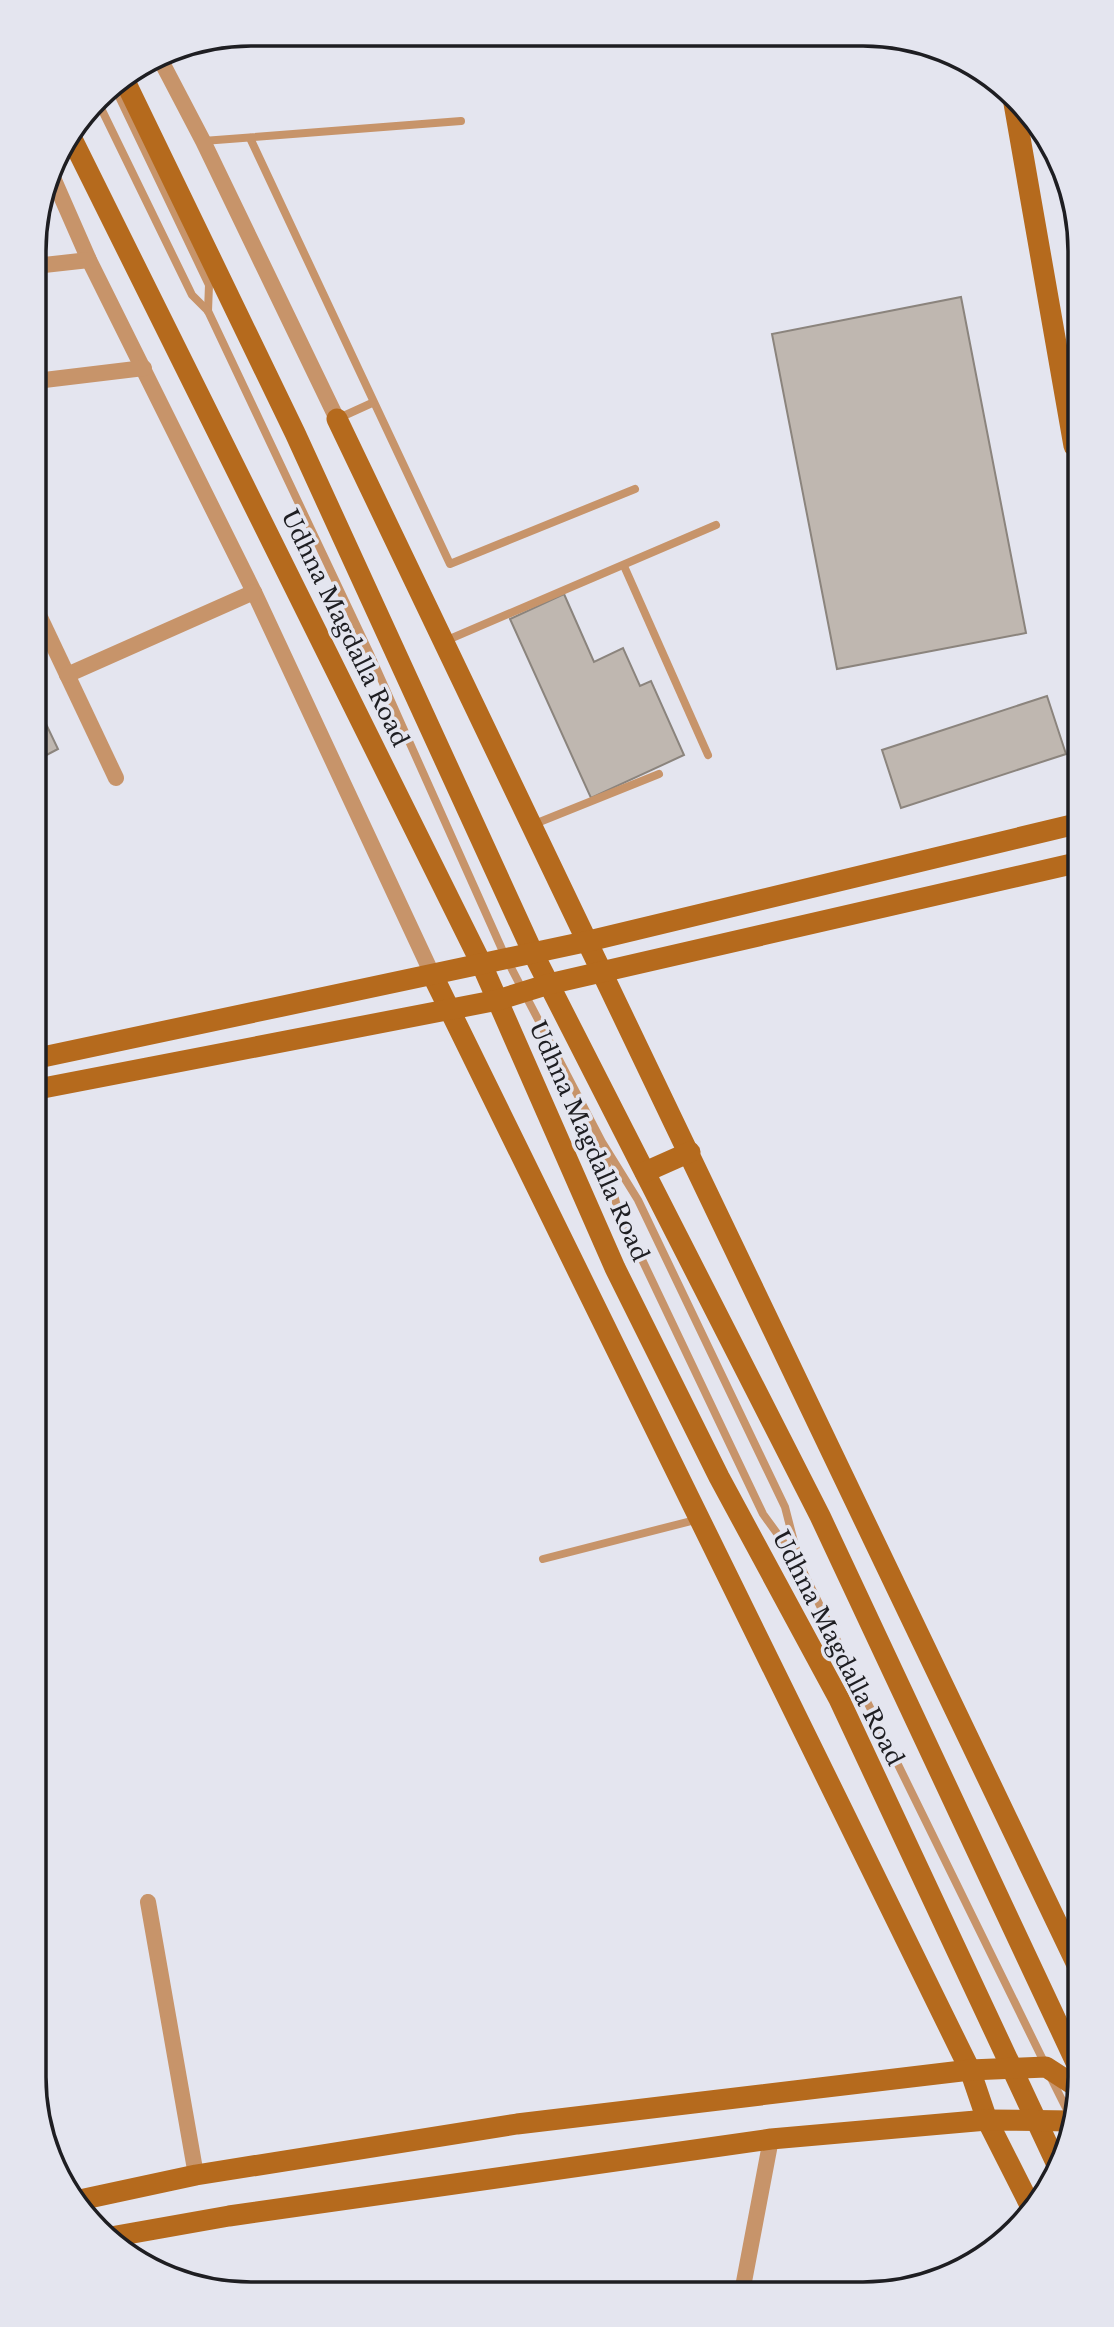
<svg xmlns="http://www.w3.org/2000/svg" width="1114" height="2327" font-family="'Libre Baskerville',serif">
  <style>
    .building { fill: #bfb7b0; stroke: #8b847d; stroke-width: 2 }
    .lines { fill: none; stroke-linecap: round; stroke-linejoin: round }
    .lane { stroke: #c7946a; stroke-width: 8 }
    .street { stroke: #c7946a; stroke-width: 16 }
    .secondary { stroke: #b56a1d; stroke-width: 21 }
    .labels { text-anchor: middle; stroke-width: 7; stroke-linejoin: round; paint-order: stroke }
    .street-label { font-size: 23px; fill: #1e1e22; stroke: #e4e5ef }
    .rim { fill: none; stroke: #1e1e22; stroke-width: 3.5 }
  </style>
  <rect width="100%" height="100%" fill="#e4e5ef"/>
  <!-- building -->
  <g class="building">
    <path d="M961,297L1026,633L837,669L772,334Z"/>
    <path d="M564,594L594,662L623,648L640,686L651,681L684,755L591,798L510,619Z"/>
    <path d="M1047,696L1066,754L901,808L882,750Z"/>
    <path d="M36,703L58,749L37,760Z"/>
  </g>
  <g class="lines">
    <!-- lane -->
    <g class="lane">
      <path d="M113,84L209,285L208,311"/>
      <path d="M97,100L192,295L208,311L370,654L505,956L602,1142L638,1200L785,1507L800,1565"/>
      <path d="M250,138L450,564L635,489"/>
      <path d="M203,141L461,121"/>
      <path d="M339,418L372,403"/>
      <path d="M624,566L708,755"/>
      <path d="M445,641L716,525"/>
      <path d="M532,825L659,774"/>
      <path d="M603,1148L617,1207L763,1514L800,1565L1045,2064"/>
      <path d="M543,1559L699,1519"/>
      <path d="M1050,2076L1071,2118"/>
    </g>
    <!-- street -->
    <g class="street">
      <path d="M158,55L203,141L337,419"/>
      <path d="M50,171L89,260L254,592L433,976"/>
      <path d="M35,266L89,260"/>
      <path d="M36,381L144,368"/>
      <path d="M36,609L116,778"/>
      <path d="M67,675L254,592"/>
      <path d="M148,1902L196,2175"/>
      <path d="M743,2287L771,2139"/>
    </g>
    <!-- secondary -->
    <g class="secondary">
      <path d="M123,77L295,433L533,953L820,1516L1080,2071"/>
      <path d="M1012,92L1074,446"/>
      <path d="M70,135L482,965L615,1268L719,1477L839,1699L1059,2169"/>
      <path d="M337,419L1080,1971"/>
      <path d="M433,976L970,2070L987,2120L1033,2211"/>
      <path d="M38,1058L589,941L1076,824"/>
      <path d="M38,1089L498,1000L549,984L1076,863"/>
      <path d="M645,1172L690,1152"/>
      <path d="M75,2201L196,2175L517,2124L970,2070L1046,2067L1080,2089"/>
      <path d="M105,2238L229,2216L771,2139L987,2120L1073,2121"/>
    </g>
  </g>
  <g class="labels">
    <!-- street labels -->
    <g class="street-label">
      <text transform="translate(345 628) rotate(64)" y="8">Udhna Magdalla Road</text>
      <text transform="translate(589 1141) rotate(66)" y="8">Udhna Magdalla Road</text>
      <text transform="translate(838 1648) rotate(63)" y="8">Udhna Magdalla Road</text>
    </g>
  </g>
  <!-- crop -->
  <path d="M0 0H1114V2327H0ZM251 46H863A205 205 0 0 1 1068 251V2077A205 205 0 0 1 863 2282H251A205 205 0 0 1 46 2077V251A205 205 0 0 1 251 46Z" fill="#e4e5ef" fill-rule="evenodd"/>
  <path class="rim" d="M251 46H863A205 205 0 0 1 1068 251V2077A205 205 0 0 1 863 2282H251A205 205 0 0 1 46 2077V251A205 205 0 0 1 251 46Z"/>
</svg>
